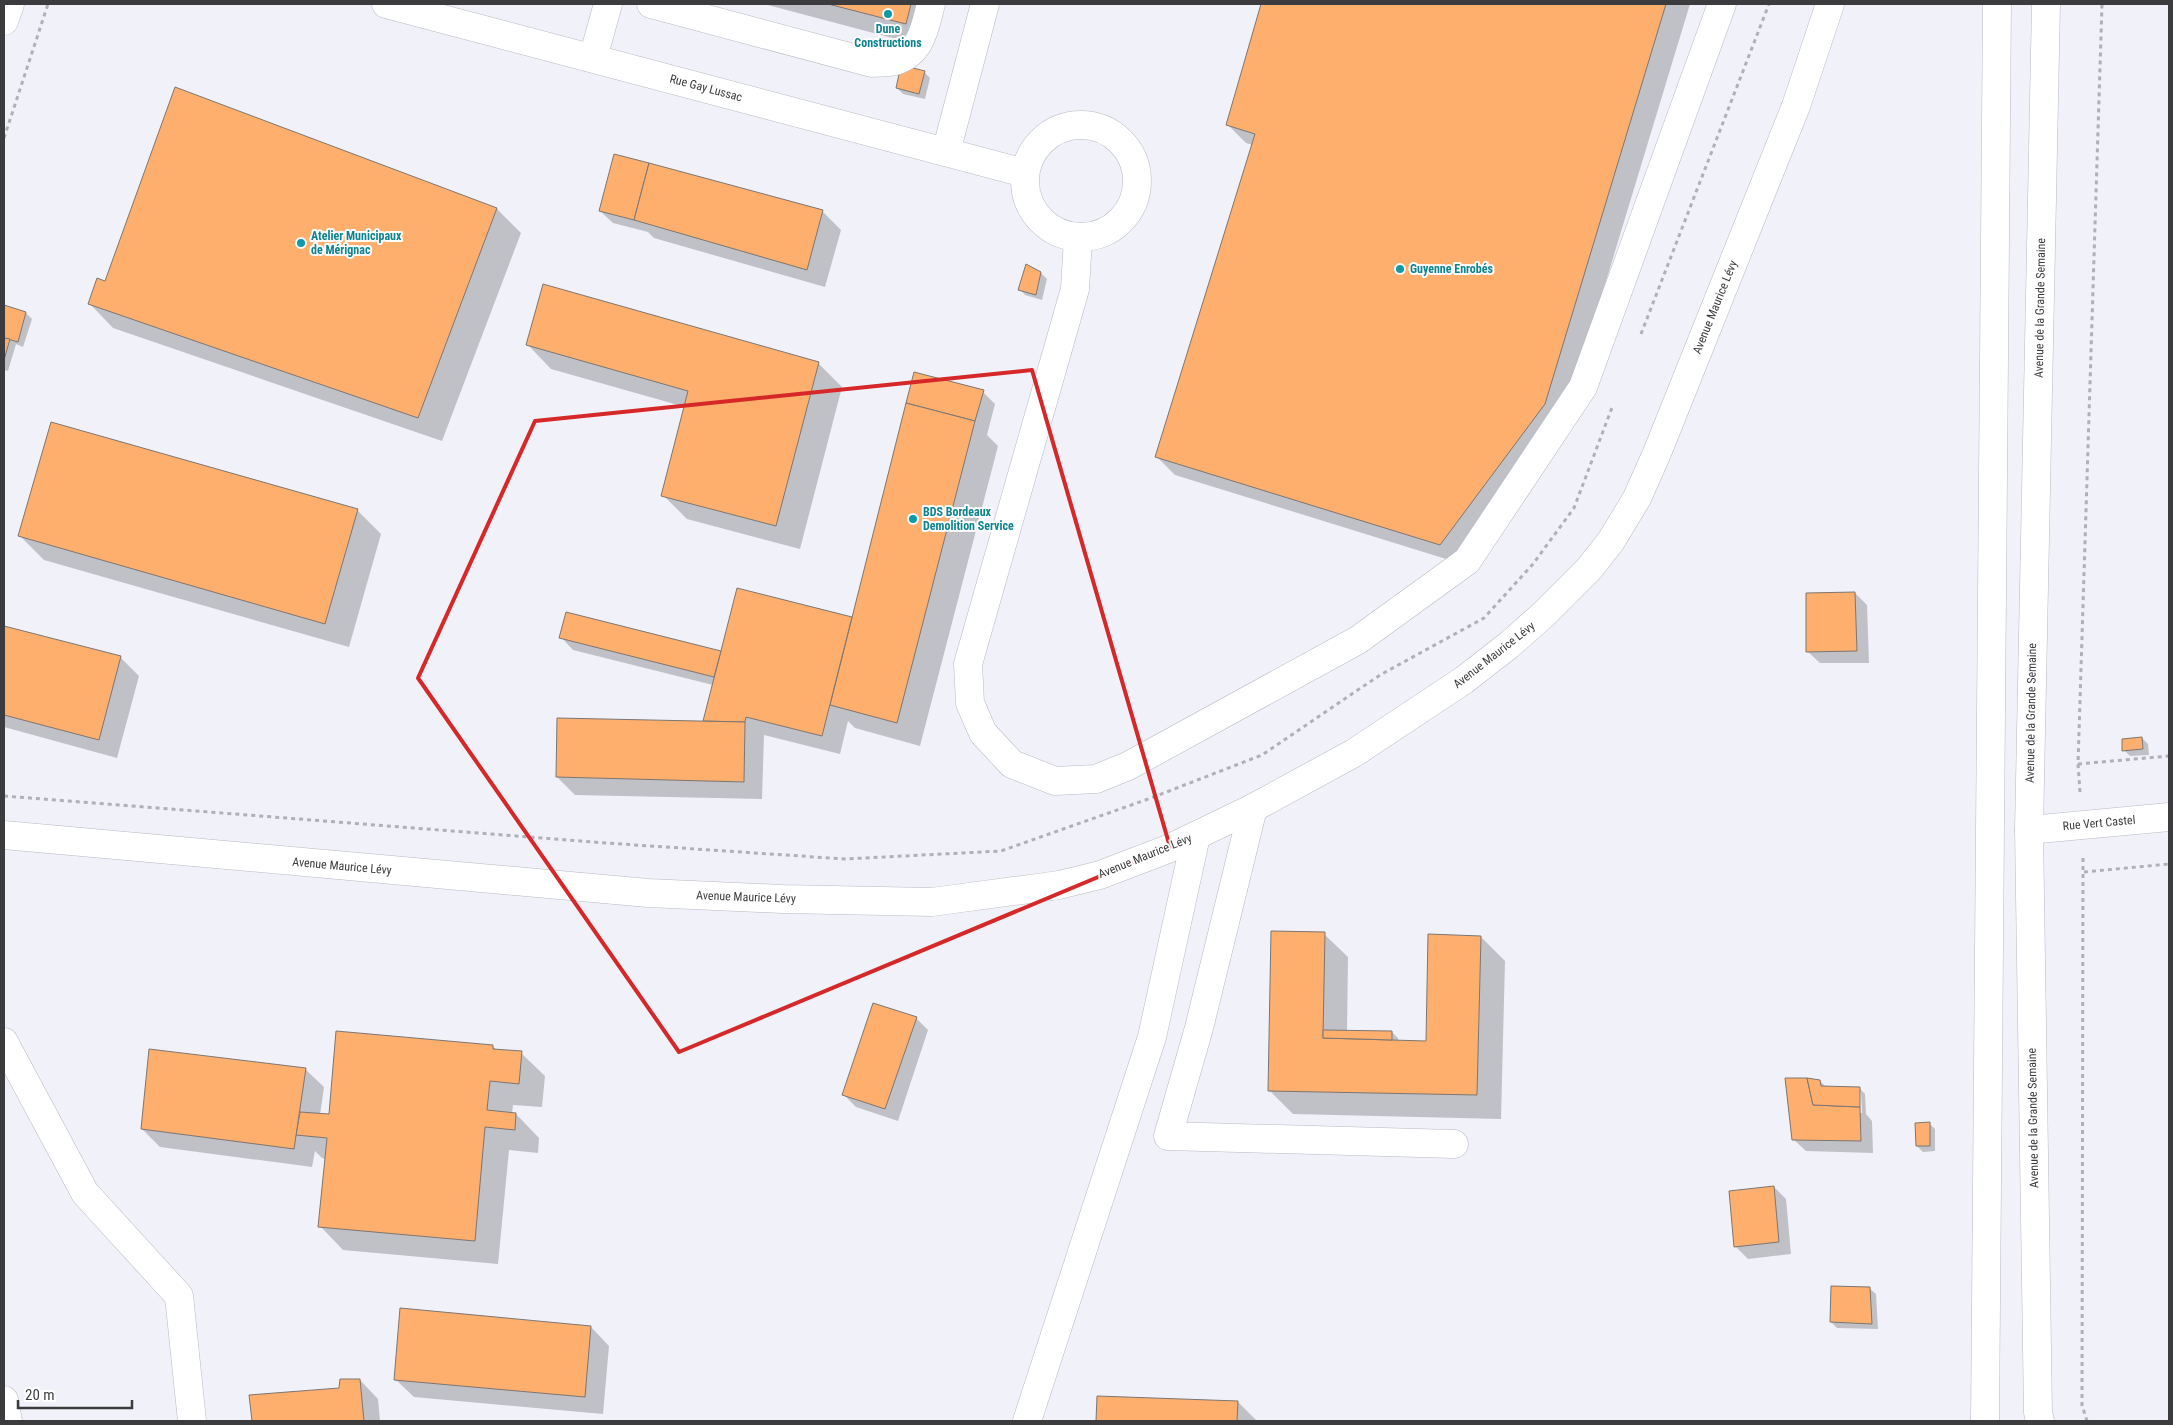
<svg xmlns="http://www.w3.org/2000/svg" width="2173" height="1425" font-family="'Roboto Condensed',sans-serif">
  <style>
    .shadow { fill: #0003; fill-rule: evenodd }
    .building { fill: #feae6d; stroke: #7c7672 }
    .lines { fill: none; stroke-linecap: round; stroke-linejoin: round }
    .minor-casing { stroke: #b8bac1; stroke-width: 29 }
    .major-casing { stroke: #b8bac1; stroke-width: 29 }
    .path { stroke: #b0b0b6; stroke-width: 3; stroke-dasharray: 4 4; stroke-linecap: butt }
    .minor { stroke: #fff; stroke-width: 28 }
    .major { stroke: #fff; stroke-width: 28 }
    .marked { fill: none; stroke: #d62828; stroke-width: 4; stroke-linejoin: round }
    .culture-dot { fill: #0f9aa8; stroke: #fff; stroke-width: 2 }
    .labels { text-anchor: middle; stroke-width: 4; stroke-linejoin: round; paint-order: stroke }
    .culture-label { font-size: 12px; font-weight: bold; fill: #0d838f; stroke: #fff; text-anchor: start }
    .street-label { font-size: 12px; fill: #3c3c3f; stroke: #fff }
  </style>
  <rect width="100%" height="100%" fill="#f1f2f9"/>
  <!-- shadow -->
  <g class="shadow">
    <path d="M764,4H941L930,48Z"/>
    <path d="M1263,4H1690L1563,423L1459,563L1175,475L1157,457L1253,145L1246,143L1228,125Z"/>
    <path d="M924,72L930,78L925,99L903,94L897,88Z"/>
    <path d="M176,88L497,209L521,233L442,441L113,328L90,304L105,283Z"/>
    <path d="M600,211H822L841,230L825,287L654,238L648,232L613,223Z"/>
    <path d="M1027,266L1041,273L1047,279L1042,300L1025,295L1020,289Z"/>
    <path d="M4,306L26,313L32,319L23,347L16,344L8,371L4,370Z"/>
    <path d="M528,345L818,363L842,387L800,549L687,519L663,495L685,407L551,369Z"/>
    <path d="M983,392L995,404L987,435L998,446L920,746L855,728L848,721L840,754L764,735L762,799L575,795L557,777L704,722L713,685L573,650L561,637L722,652L738,589L853,619Z"/>
    <path d="M357,510L381,534L349,647L44,560L20,536Z"/>
    <path d="M1855,593L1867,605L1869,663H1820L1807,651Z"/>
    <path d="M4,627L121,658L139,676L117,758L4,727Z"/>
    <path d="M2142,738L2148,744L2149,755L2130,756L2124,750Z"/>
    <path d="M1324,934L1348,957L1347,1031L1392,1032L1398,1038V1041L1427,1042L1481,937L1505,961L1501,1119L1293,1114L1269,1090Z"/>
    <path d="M916,1018L928,1030L898,1121L856,1107L843,1094Z"/>
    <path d="M492,1046L497,1050L521,1053L545,1076L542,1107L513,1105L512,1114H516L539,1138L538,1153L509,1150L498,1264L343,1250L320,1226L326,1159L322,1158L315,1151L312,1167L160,1147L142,1129L305,1069L324,1087L320,1115L330,1116Z"/>
    <path d="M1820,1081L1826,1087L1859,1088L1865,1094L1866,1114L1872,1121L1873,1153L1806,1151L1793,1139ZM1859,1092H1861L1862,1113H1859Z"/>
    <path d="M1929,1123L1935,1129V1151L1923,1152L1917,1146Z"/>
    <path d="M1774,1187L1786,1199L1791,1254L1748,1259L1735,1246Z"/>
    <path d="M1870,1289L1876,1294L1878,1329L1837,1328L1831,1322Z"/>
    <path d="M591,1327L609,1346L603,1414L414,1397L395,1379Z"/>
    <path d="M360,1380L378,1399L380,1421H254L251,1396L340,1389Z"/>
    <path d="M1098,1397L1238,1402L1257,1421H1097Z"/>
  </g>
  <!-- building -->
  <g class="building">
    <path d="M828,4H911L906,24Z"/>
    <path d="M1261,4H1666L1545,404L1440,545L1155,457L1255,134L1226,125Z"/>
    <path d="M901,65L925,71L919,94L896,88Z"/>
    <path d="M175,87L497,208L418,418L88,304L97,278L105,281Z"/>
    <path d="M614,154L649,163L634,220L599,211Z"/>
    <path d="M649,163L823,210L807,270L634,220Z"/>
    <path d="M1026,264L1041,272L1036,295L1018,290Z"/>
    <path d="M543,284L819,362L776,526L661,496L688,391L526,345Z"/>
    <path d="M4,305L26,312L18,342L4,338Z"/>
    <path d="M4,338L10,339L4,360Z"/>
    <path d="M914,372L984,390L975,421L906,403Z"/>
    <path d="M906,403L975,421L897,723L830,705Z"/>
    <path d="M51,422L358,509L325,624L18,536Z"/>
    <path d="M737,588L852,617L822,736L746,717L745,722L703,721Z"/>
    <path d="M1855,592L1857,651L1806,652V593Z"/>
    <path d="M566,612L721,651L714,677L559,638Z"/>
    <path d="M4,626L121,656L99,740L4,715Z"/>
    <path d="M557,718L745,722L744,782L556,777Z"/>
    <path d="M2142,737L2143,749L2122,751V739Z"/>
    <path d="M1271,931L1325,932L1323,1038L1392,1040L1426,1041L1428,934L1481,936L1477,1095L1268,1091Z"/>
    <path d="M873,1003L917,1017L885,1109L842,1095Z"/>
    <path d="M1323,1030L1392,1031V1040L1323,1038Z"/>
    <path d="M336,1031L493,1045V1049L522,1051L519,1084L490,1081L487,1110L516,1113L515,1130L485,1127L475,1241L318,1227L327,1138L296,1135L300,1112L329,1114Z"/>
    <path d="M149,1049L306,1068L294,1149L141,1129Z"/>
    <path d="M1785,1078H1807L1813,1105L1860,1107L1861,1141L1792,1140Z"/>
    <path d="M1807,1078L1820,1080L1821,1086L1860,1087V1107L1813,1105Z"/>
    <path d="M1930,1122V1146H1916L1915,1123Z"/>
    <path d="M1774,1186L1779,1242L1734,1247L1729,1191Z"/>
    <path d="M1831,1286L1870,1287L1872,1324L1830,1322Z"/>
    <path d="M400,1308L591,1326L585,1397L394,1380Z"/>
    <path d="M340,1379H360L364,1421H252L249,1395L339,1388Z"/>
    <path d="M1097,1396L1238,1401L1237,1421H1096Z"/>
  </g>
  <g class="lines">
    <defs>
      <g id="minor">
        <path d="M386,4L1025,173"/>
        <path d="M651,4L872,63C879,62 888,63 895,61C922,53 925,26 931,4"/>
        <path d="M4,21L10,4"/>
        <path d="M593,58L608,4"/>
        <circle cx="1081" cy="181" r="56"/>
        <path d="M946,152L985,4"/>
        <path d="M1078,238L1075,289L968,664L970,703L983,733L1012,764L1055,781L1096,779L1128,766L1358,640L1467,561L1583,387L1722,4"/>
        <path d="M1253,808L1199,1028L1168,1136L1454,1144"/>
        <path d="M2029,830L2169,817"/>
        <path d="M4,835L648,893L782,899L932,902L1059,885L1100,875L1168,849L1253,808L1354,753L1464,680L1509,645L1545,613L1589,569L1611,541L1637,498L1657,453L1796,106L1830,4"/>
        <path d="M4,1042L85,1193L179,1296L192,1421"/>
        <path d="M4,1400L8,1421"/>
        <path d="M1027,1421L1152,1037L1196,836"/>
      </g>
      <g id="major">
        <path d="M1985,1421L1997,4"/>
        <path d="M2040,1421L2038,1412L2029,830L2046,4"/>
      </g>
    </defs>
    <!-- minor casing -->
    <use href="#minor" class="minor-casing"/>
    <!-- major casing -->
    <use href="#major" class="major-casing"/>
    <!-- path -->
    <g class="path">
      <path d="M4,138L48,4"/>
      <path d="M1641,334L1769,4"/>
      <path d="M2078,764L2169,756"/>
      <path d="M2080,792L2078,764L2102,4"/>
      <path d="M4,796L606,843L845,859L1001,851L1151,798L1262,755L1380,675L1484,618L1533,564L1574,508L1613,405"/>
      <path d="M2083,858L2082,1405L2087,1421"/>
      <path d="M2084,872L2169,864"/>
    </g>
    <!-- minor -->
    <use href="#minor" class="minor"/>
    <!-- major -->
    <use href="#major" class="major"/>
  </g>
  <!-- marked area -->
  <path class="marked" d="M1032,370L1170,847L679,1052L418,678L535,421Z"/>
  <!-- markers -->
  <g class="culture-dot">
    <circle cx="888" cy="14" r="5"/>
    <circle cx="301" cy="243" r="5"/>
    <circle cx="1400" cy="269" r="5"/>
    <circle cx="913" cy="519" r="5"/>
  </g>
  <g class="labels">
    <!-- culture labels -->
    <g class="culture-label">
      <text x="888" y="33" text-anchor="middle">Dune<tspan x="888" dy="14">Constructions</tspan></text>
      <text x="311" y="240">Atelier Municipaux<tspan x="311" dy="14">de Mérignac</tspan></text>
      <text x="1410" y="273">Guyenne Enrobés</text>
      <text x="923" y="516">BDS Bordeaux<tspan x="923" dy="14">Demolition Service</tspan></text>
    </g>
    <!-- street labels -->
    <g class="street-label">
      <text transform="translate(706 88) rotate(15)" y="4">Rue Gay Lussac</text>
      <text transform="translate(1715 307) rotate(-68)" y="4">Avenue Maurice Lévy</text>
      <text transform="translate(2040 308) rotate(-89)" y="4">Avenue de la Grande Semaine</text>
      <text transform="translate(1494 655) rotate(-38)" y="4">Avenue Maurice Lévy</text>
      <text transform="translate(2031 713) rotate(-89)" y="4">Avenue de la Grande Semaine</text>
      <text transform="translate(2099 823) rotate(-5)" y="4">Rue Vert Castel</text>
      <text transform="translate(1145 856) rotate(-22)" y="4">Avenue Maurice Lévy</text>
      <text transform="translate(342 866) rotate(5)" y="4">Avenue Maurice Lévy</text>
      <text transform="translate(746 897) rotate(2)" y="4">Avenue Maurice Lévy</text>
      <text transform="translate(2033 1118) rotate(-91)" y="4">Avenue de la Grande Semaine</text>
    </g>
  </g>
  <!-- border -->
  <rect width="2173" height="1425" fill="none" stroke="#3c3c3f" stroke-width="10"/>
  <!-- scale -->
  <path d="M18 1400v8h114v-8" fill="none" stroke="#3c3c3f" stroke-width="2.5"/>
  <text x="25" y="1400" font-size="15" fill="#3c3c3f" stroke="#ffffff" stroke-width="4" paint-order="stroke">20 m</text>
</svg>
